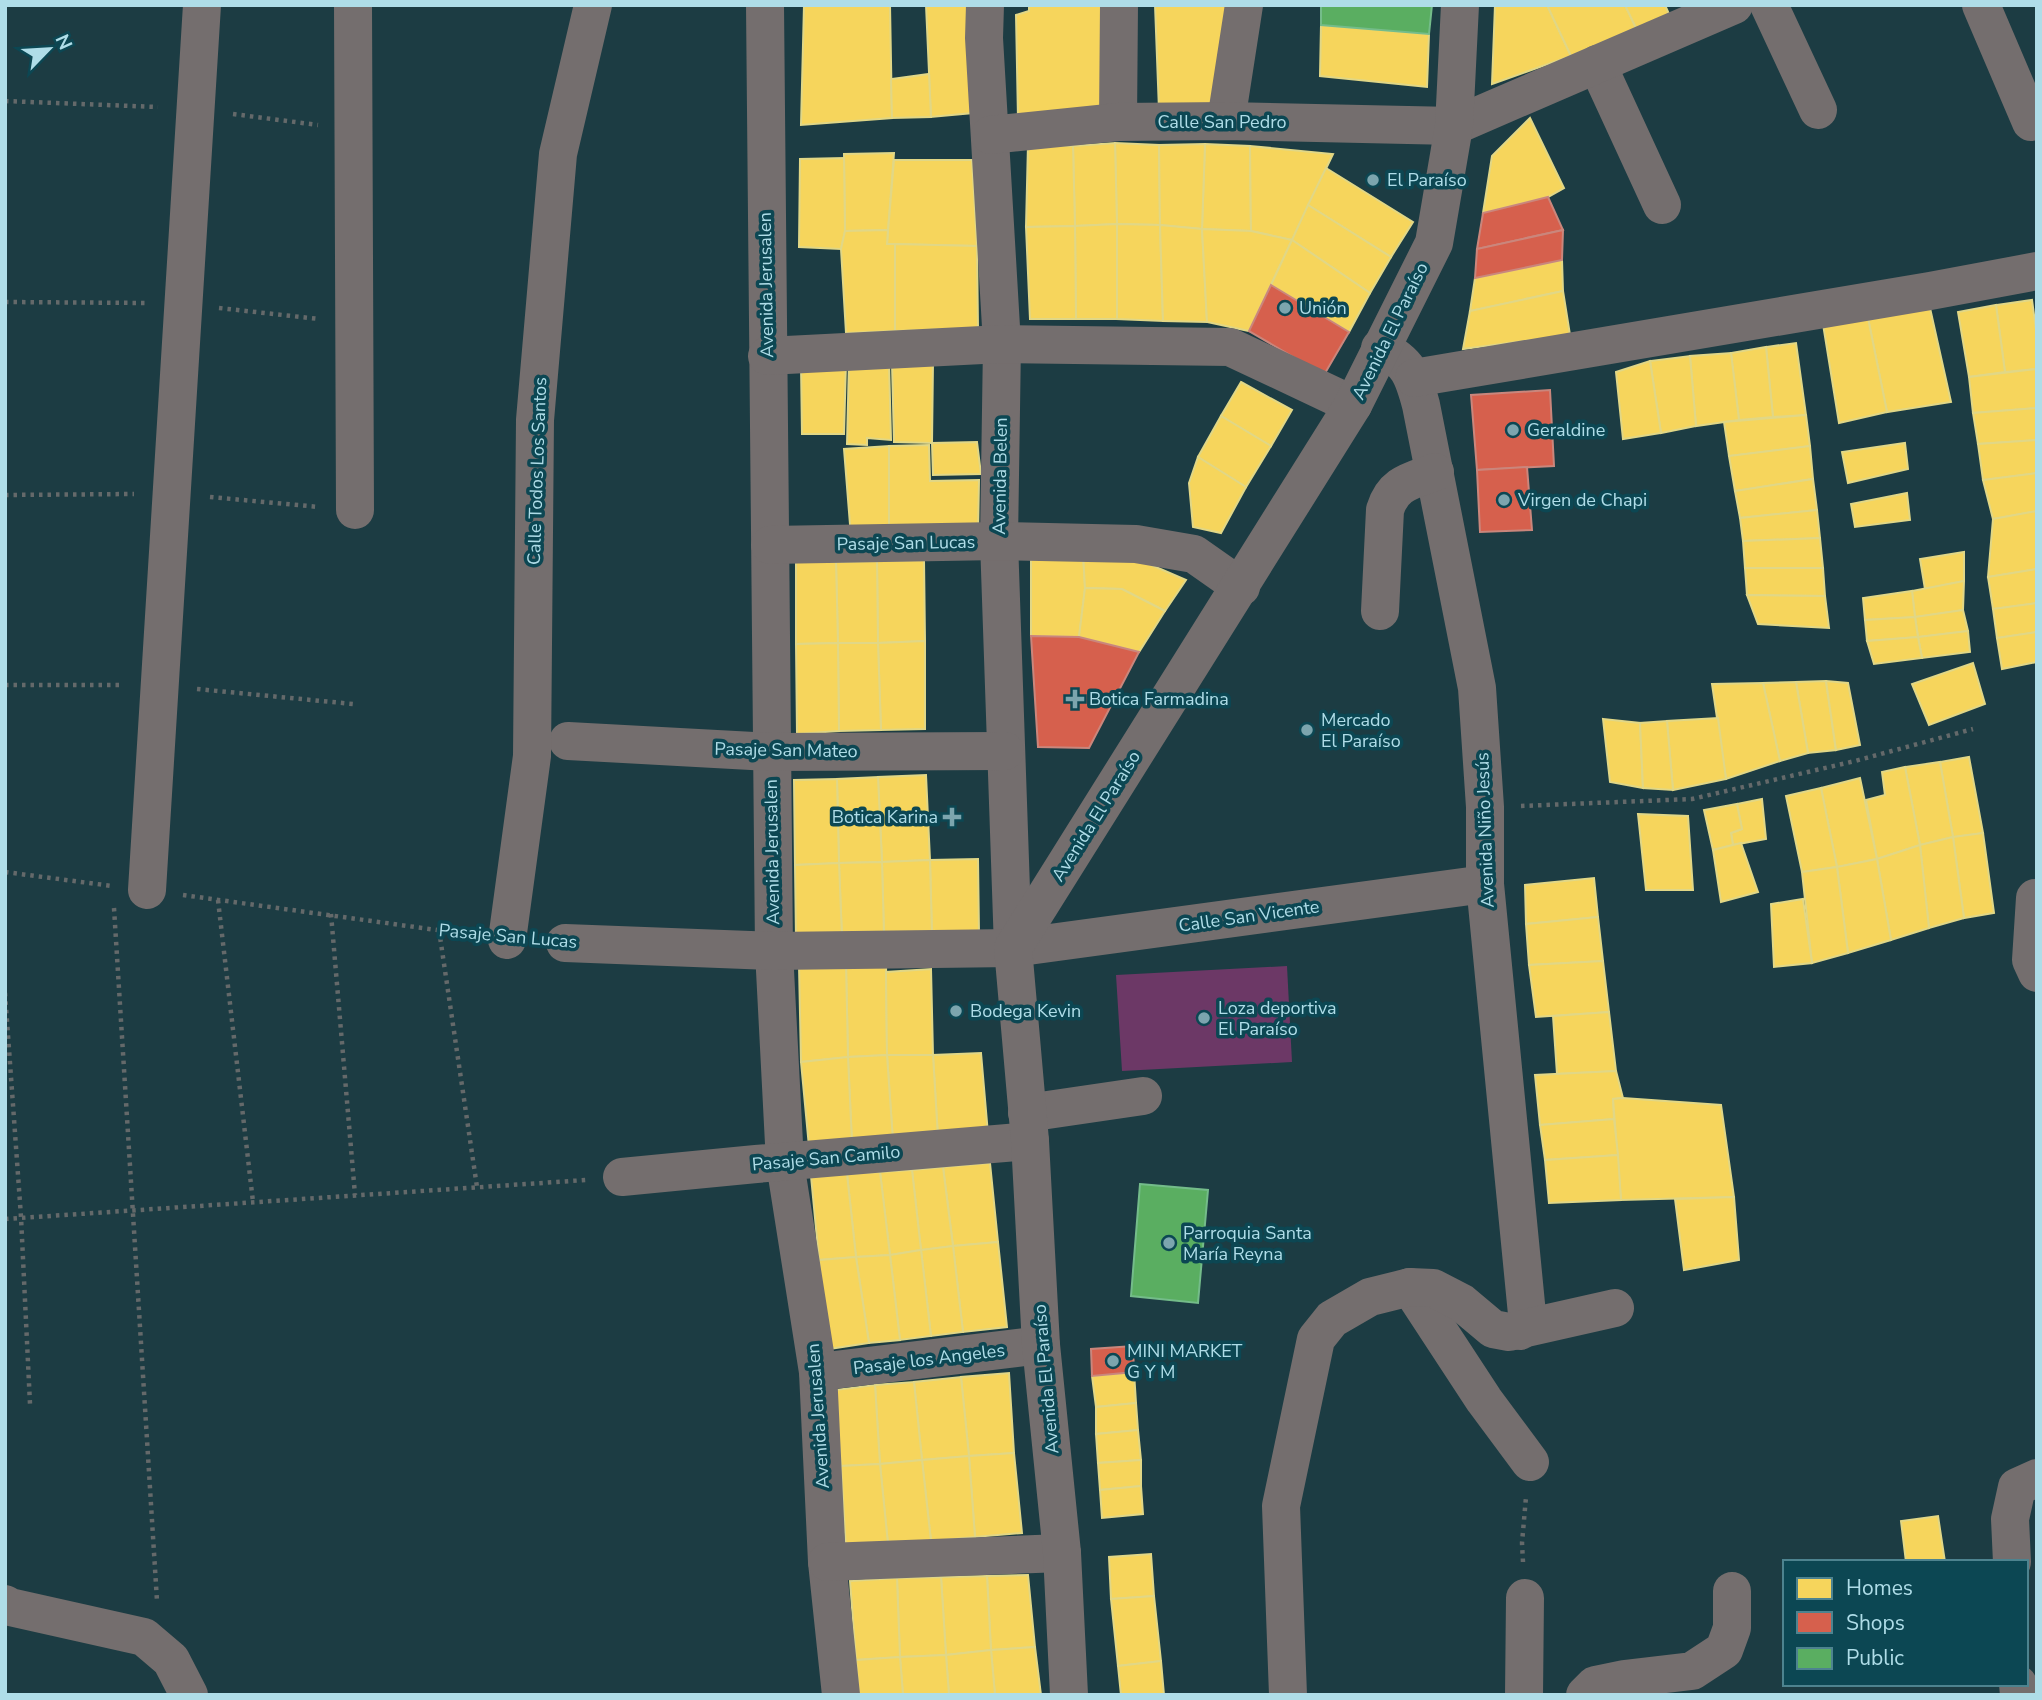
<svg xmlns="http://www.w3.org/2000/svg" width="2042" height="1700" font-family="'Nunito Sans',sans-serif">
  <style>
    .green { fill: #6c3866 }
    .homes { fill: #f6d55c; stroke: #e1d786; stroke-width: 2 }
    .shops { fill: #d6604d; stroke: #ca867c; stroke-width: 2 }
    .public { fill: #5aae61; stroke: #74bc8a; stroke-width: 2 }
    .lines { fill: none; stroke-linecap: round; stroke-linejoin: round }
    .path { stroke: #64696a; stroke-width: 4.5; stroke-dasharray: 3.5 5; stroke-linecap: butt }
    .minor { stroke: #746e6e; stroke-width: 38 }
    .poi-dot { fill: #7ca5ae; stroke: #0c4753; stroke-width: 2.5 }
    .labels { text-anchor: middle; stroke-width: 7; stroke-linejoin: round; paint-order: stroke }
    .street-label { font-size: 18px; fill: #afdde8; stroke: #0c4753 }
    .poi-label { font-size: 18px; fill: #afdde8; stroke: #0c4753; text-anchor: start }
  </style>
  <rect width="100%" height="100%" fill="#1c3c43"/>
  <!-- green -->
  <path class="green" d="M1287,966L1292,1062L1122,1071L1116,975Z"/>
  <!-- homes -->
  <g class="homes">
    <path d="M804,5H890L892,118L801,125Z"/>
    <path d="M926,5H975L973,113L931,117Z"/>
    <path d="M1029,5H1116L1115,113L1018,119L1016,15L1029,11Z"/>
    <path d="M1155,5H1241L1219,113L1159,110Z"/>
    <path d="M1495,5H1547L1571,56L1492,84Z"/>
    <path d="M1547,5H1625L1636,28L1571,56Z"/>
    <path d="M1625,5H1665L1669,14L1636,28Z"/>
    <path d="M1321,25L1429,34L1427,87L1320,76Z"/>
    <path d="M929,74L931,117L892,118L891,79Z"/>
    <path d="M1530,118L1564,188L1548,197L1483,213L1492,156Z"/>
    <path d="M1115,143L1159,145L1160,225L1117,224Z"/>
    <path d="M1115,143L1117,224L1075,226L1073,146Z"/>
    <path d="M1028,144L1073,146L1075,226L1026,227Z"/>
    <path d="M1205,144L1250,146L1251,231L1202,229Z"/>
    <path d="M1205,144L1202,229L1160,225L1159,145Z"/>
    <path d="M1250,146L1333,154L1292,240L1251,231Z"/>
    <path d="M894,153L888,230L845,231L844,154Z"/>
    <path d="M844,158L845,231L841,249L799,247L800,159Z"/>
    <path d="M894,160H972L977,246L887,244Z"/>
    <path d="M1326,168L1413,222L1391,257L1308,205Z"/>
    <path d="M1308,205L1391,257L1370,293L1292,240Z"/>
    <path d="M1117,224L1160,225L1163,321L1117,319Z"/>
    <path d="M1117,224V319H1076L1075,226Z"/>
    <path d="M1160,225L1202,229L1207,322L1163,321Z"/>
    <path d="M1075,226L1076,319H1030L1026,227Z"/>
    <path d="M1202,229L1251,231L1292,240L1249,331L1207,322Z"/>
    <path d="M888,230L887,244H895V331L846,333L841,249L845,231Z"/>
    <path d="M1292,240L1370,293L1349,332L1271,285Z"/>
    <path d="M895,244L977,246L978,328L895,331Z"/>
    <path d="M1562,260L1563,291L1470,311L1475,278Z"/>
    <path d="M1563,291L1570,335L1463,349L1470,311Z"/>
    <path d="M2032,300L2037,337V369L2005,372L1996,305Z"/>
    <path d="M1996,305L2005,372L1969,377L1958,312Z"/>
    <path d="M1930,308L1951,402L1887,412L1868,318Z"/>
    <path d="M1868,318L1887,412L1839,423L1823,324Z"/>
    <path d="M1796,343L1806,415L1773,417L1766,347Z"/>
    <path d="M1766,347L1773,417L1739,420L1731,353Z"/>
    <path d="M1731,353L1739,420L1696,426L1690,356Z"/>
    <path d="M1690,356L1696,426L1661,433L1650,361Z"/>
    <path d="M849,361L889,362L891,440L867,438V445L847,444Z"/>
    <path d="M1650,361L1661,433L1623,439L1616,372Z"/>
    <path d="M933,362L932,443L894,442L892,364Z"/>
    <path d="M846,363L844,434H802L801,365Z"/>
    <path d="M2037,369V408L1973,413L1969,377Z"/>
    <path d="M1241,382L1292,410L1271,446L1221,416Z"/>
    <path d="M2037,408V440L1978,444L1973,413Z"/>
    <path d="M1806,415L1810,446L1729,456L1724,422Z"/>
    <path d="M1221,416L1271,446L1246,487L1198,457Z"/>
    <path d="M2037,440V473L1983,480L1978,444Z"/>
    <path d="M977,442L981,474L933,475L932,443Z"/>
    <path d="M1905,443L1908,469L1848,483L1842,452Z"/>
    <path d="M929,445L930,481L979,480L978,535L889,534V446Z"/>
    <path d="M889,446V534L851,537L844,449Z"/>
    <path d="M1810,446L1813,479L1735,491L1729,456Z"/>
    <path d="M1198,457L1246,487L1221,533L1193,527L1189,483Z"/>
    <path d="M2037,473V511L1993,519L1983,480Z"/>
    <path d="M1813,479L1817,510L1740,518L1735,491Z"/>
    <path d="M1907,493L1910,520L1855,527L1851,504Z"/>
    <path d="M1817,510L1820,538L1743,541L1740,518Z"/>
    <path d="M2037,511V569L1988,577L1993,519Z"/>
    <path d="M1820,538L1823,568H1745L1743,541Z"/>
    <path d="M1031,552L1083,553L1085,588L1079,637L1031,636Z"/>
    <path d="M1964,552V581L1925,589L1920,559Z"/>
    <path d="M1083,553L1126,554L1186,580L1165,611L1122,589L1085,588Z"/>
    <path d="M924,560L925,641L878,643L877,561Z"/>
    <path d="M877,561L878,643H838L836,562Z"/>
    <path d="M796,562H836L838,643L796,644Z"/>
    <path d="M1745,568H1823L1825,596L1747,595Z"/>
    <path d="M2037,569V603L1993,609L1988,577Z"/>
    <path d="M1964,581L1963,610L1915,617L1912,591Z"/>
    <path d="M1085,588L1122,589L1165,611L1139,652L1079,637Z"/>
    <path d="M1912,591L1915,617L1865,620L1863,598Z"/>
    <path d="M1747,595L1825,596L1829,628L1758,624Z"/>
    <path d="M2037,603V632L1997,638L1993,609Z"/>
    <path d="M1963,610L1968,631L1918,637L1915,617Z"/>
    <path d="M1915,617L1918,637L1867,641L1865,620Z"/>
    <path d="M1968,631L1970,652L1922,658L1918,637Z"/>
    <path d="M2037,632V662L2002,669L1997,638Z"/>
    <path d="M1918,637L1922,658L1874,664L1867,641Z"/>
    <path d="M925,641V729L881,730L878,643Z"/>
    <path d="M838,643H878L881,730L839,731Z"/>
    <path d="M838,643L839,731L797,734L796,644Z"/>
    <path d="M1973,663L1985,704L1929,725L1912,684Z"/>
    <path d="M1826,681L1836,750L1808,753L1796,682Z"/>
    <path d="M1826,681L1848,683L1860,745L1836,750Z"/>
    <path d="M1796,682L1808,753L1780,761L1763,683Z"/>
    <path d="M1763,683L1780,761L1726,779L1712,684Z"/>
    <path d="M1718,718L1726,779L1673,790L1667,721Z"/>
    <path d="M1603,719L1640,723L1643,788L1610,782Z"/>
    <path d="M1667,721L1673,790L1643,788L1640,723Z"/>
    <path d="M1969,757L1983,833L1953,837L1940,762Z"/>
    <path d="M1940,762L1953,837L1920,845L1905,767Z"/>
    <path d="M1905,767L1920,845L1877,859L1866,800L1885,795L1882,772Z"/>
    <path d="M926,775L930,860L882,862L878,777Z"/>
    <path d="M878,777L882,862L839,863L837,779Z"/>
    <path d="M1860,778L1877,859L1837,867L1821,788Z"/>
    <path d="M837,779L839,863L795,865L794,780Z"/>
    <path d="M1821,788L1837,867L1802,872L1786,796Z"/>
    <path d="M1762,799L1766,839L1733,845L1731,833L1742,829L1737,804Z"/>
    <path d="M1737,804L1742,829L1731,833L1733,845L1713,850L1704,810Z"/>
    <path d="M1638,814L1688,816L1693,890H1646Z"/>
    <path d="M1983,833L1994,913L1964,918L1953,837Z"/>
    <path d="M1953,837L1964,918L1929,928L1920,845Z"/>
    <path d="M1741,843L1758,892L1721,902L1713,850Z"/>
    <path d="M1920,845L1929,928L1891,940L1877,859Z"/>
    <path d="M978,859L979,934L932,936L930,860Z"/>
    <path d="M1877,859L1891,940L1848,953L1837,867Z"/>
    <path d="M930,860L932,936L884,935L882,862Z"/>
    <path d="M882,862L884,935L842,938L839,863Z"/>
    <path d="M839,863L842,938L796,939L795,865Z"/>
    <path d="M1837,867L1848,953L1812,963L1802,872Z"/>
    <path d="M1594,878L1598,917L1526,924L1525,885Z"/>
    <path d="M1803,899L1812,963L1774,967L1771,904Z"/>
    <path d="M1598,917L1603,961L1529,965L1526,924Z"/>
    <path d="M1603,961L1609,1012L1536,1017L1529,965Z"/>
    <path d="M886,962L887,1055L848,1057L846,964Z"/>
    <path d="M846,964L848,1057L801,1062L799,965Z"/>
    <path d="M931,969L933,1055H887L886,972Z"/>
    <path d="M1609,1012L1616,1071L1557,1074L1553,1016Z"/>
    <path d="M981,1053L988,1134L938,1138L933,1055Z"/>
    <path d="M887,1055H933L938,1138L893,1141Z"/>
    <path d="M887,1055L893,1141L852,1143L848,1057Z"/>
    <path d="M848,1057L852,1143L809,1147L801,1062Z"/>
    <path d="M1616,1071L1623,1098L1613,1099L1614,1119L1540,1125L1535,1075Z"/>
    <path d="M1623,1098L1721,1105L1734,1197L1621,1200L1613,1099Z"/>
    <path d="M1614,1119L1618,1155L1545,1160L1540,1125Z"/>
    <path d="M1618,1155L1621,1200L1549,1203L1545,1160Z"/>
    <path d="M990,1163L998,1242L953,1246L943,1167Z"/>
    <path d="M943,1167L953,1246L921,1250L912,1170Z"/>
    <path d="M912,1170L921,1250L890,1255L880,1172Z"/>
    <path d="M880,1172L890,1255L856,1257L847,1174Z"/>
    <path d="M847,1174L856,1257L819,1260L811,1176Z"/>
    <path d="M1734,1197L1739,1260L1684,1270L1675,1199Z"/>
    <path d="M998,1242L1007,1327L963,1332L953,1246Z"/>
    <path d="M953,1246L963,1332L931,1336L921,1250Z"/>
    <path d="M921,1250L931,1336L900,1340L890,1255Z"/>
    <path d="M890,1255L900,1340L869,1343L856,1257Z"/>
    <path d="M856,1257L869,1343L829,1349L819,1260Z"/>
    <path d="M1134,1372L1136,1403L1096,1407L1092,1376Z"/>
    <path d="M1009,1373L1014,1453L969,1456L961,1377Z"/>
    <path d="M961,1377L969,1456L922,1460L914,1382Z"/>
    <path d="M914,1382L922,1460L880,1464L875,1385Z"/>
    <path d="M875,1385L880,1464L841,1466L835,1390Z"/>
    <path d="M1136,1403L1138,1430L1096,1434V1407Z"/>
    <path d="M1138,1430L1141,1460L1098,1463L1096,1434Z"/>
    <path d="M1014,1453L1022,1533L975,1537L969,1456Z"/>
    <path d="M969,1456L975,1537L931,1541L922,1460Z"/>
    <path d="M922,1460L931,1541L888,1544L880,1464Z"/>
    <path d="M1141,1460V1486L1100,1490L1098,1463Z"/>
    <path d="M880,1464L888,1544L846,1549L841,1466Z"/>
    <path d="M1141,1486L1143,1514L1102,1518L1100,1490Z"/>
    <path d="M1938,1516L1945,1562H1906L1901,1521Z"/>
    <path d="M1151,1554L1154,1596L1111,1599L1109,1557Z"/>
    <path d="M1028,1575L1035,1647L991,1650L987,1576Z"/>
    <path d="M987,1576L991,1650L946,1655L941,1577Z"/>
    <path d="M941,1577L946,1655L900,1657L897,1578Z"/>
    <path d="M897,1578L900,1657L856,1660L850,1581Z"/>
    <path d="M1154,1596L1161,1661L1118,1666L1111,1599Z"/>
    <path d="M1035,1647L1041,1695H995L991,1650Z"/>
    <path d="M991,1650L995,1695H949L946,1655Z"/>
    <path d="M946,1655L949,1695H903L900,1657Z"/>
    <path d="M900,1657L903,1695H859L856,1660Z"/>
    <path d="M1161,1661L1164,1695H1121L1118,1666Z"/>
  </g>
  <!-- shops -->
  <g class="shops">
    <path d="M1548,197L1563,230L1477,249L1483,213Z"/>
    <path d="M1563,230L1562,260L1475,278L1477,249Z"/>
    <path d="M1271,285L1349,332L1324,375L1249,331Z"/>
    <path d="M1550,390L1554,466L1477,470L1471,395Z"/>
    <path d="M1527,467L1532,530L1480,532L1477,470Z"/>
    <path d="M1031,636L1079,637L1139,652L1089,748L1038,747Z"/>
    <path d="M1133,1346L1134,1372L1092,1376L1091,1349Z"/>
  </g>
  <!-- public -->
  <g class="public">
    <path d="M1321,5H1432L1429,34L1321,25Z"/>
    <path d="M1140,1184L1208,1190L1198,1303L1131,1296Z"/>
  </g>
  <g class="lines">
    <!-- path -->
    <g class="path">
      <path d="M5,101L158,107"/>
      <path d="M233,114L318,125"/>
      <path d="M5,302L148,303"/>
      <path d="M219,308L319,319"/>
      <path d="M5,495L134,494"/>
      <path d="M210,497L319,507"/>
      <path d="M5,685H122"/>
      <path d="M197,689L353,704"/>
      <path d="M1521,806L1692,799L1855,761L1973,729"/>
      <path d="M5,872L112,886"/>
      <path d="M183,895L473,935"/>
      <path d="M218,900L253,1202"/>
      <path d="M114,908L157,1601"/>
      <path d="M331,914L355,1195"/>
      <path d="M439,930L477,1187"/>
      <path d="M5,993L21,1217L30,1404"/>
      <path d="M5,1219L586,1180"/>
      <path d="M1523,1562L1522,1543L1526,1497"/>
    </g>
    <!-- minor -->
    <g class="minor">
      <path d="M353,5L355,510"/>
      <path d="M765,5L774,951L785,1163L818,1372L827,1562L841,1695"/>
      <path d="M985,5L984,38L1002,344L999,541L1013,948"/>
      <path d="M1769,5L1818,110"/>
      <path d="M1981,5L2031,122"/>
      <path d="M1597,64L1662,205"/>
      <path d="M1226,121L1244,5"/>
      <path d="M1118,122L1119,5"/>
      <path d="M990,135L1118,122L1226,121L1454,126L1734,5"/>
      <path d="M1380,348C1409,362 1413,375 1421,405L1477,688L1485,807V884L1527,1314L1525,1324L1520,1331"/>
      <path d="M767,356L1002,344L1230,347L1353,405"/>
      <path d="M1414,378L1930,291L2037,271"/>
      <path d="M770,545L999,541L1136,544L1194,554L1241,587"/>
      <path d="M1380,611L1385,510C1393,483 1411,481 1435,472"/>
      <path d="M568,741L771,752L1005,751"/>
      <path d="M147,890L202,5"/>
      <path d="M2035,898L2031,960L2037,973"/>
      <path d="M507,940L532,756L535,420L558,154L593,5"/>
      <path d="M565,943L774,951L1013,948L1485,884"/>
      <path d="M1027,1113L1143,1096"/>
      <path d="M622,1177L756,1164L1030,1141"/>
      <path d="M1410,1287L1484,1400L1530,1462"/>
      <path d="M818,1372L1041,1345"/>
      <path d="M827,1562L1062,1553"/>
      <path d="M2012,1562L2010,1519L2017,1487L2037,1478"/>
      <path d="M5,1604L10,1607L144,1637L171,1660L189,1695"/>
      <path d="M2018,1684L2019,1695"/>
      <path d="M1069,1695L1062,1553L1041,1345L1030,1141L1013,948L1353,405L1434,243L1454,126L1460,5"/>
      <path d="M1288,1695L1281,1506L1316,1339L1332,1319L1370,1297L1410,1287L1433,1288L1462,1303L1493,1329L1509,1332L1615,1308"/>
      <path d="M1524,1695L1525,1598"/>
      <path d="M1585,1695L1595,1685L1624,1679L1692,1671L1724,1650L1732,1628V1591"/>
    </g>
  </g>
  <!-- markers -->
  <g class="poi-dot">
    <circle cx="1373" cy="180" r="7"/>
    <circle cx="1285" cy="308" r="7"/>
    <circle cx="1513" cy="430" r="7"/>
    <circle cx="1504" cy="500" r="7"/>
    <path d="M1071.5 688.5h7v7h7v7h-7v7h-7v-7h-7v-7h7z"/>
    <circle cx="1307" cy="730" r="7"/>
    <path d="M948.5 806.5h7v7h7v7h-7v7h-7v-7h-7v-7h7z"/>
    <circle cx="956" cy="1011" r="7"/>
    <circle cx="1204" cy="1018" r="7"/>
    <circle cx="1169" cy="1243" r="7"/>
    <circle cx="1113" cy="1361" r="7"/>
  </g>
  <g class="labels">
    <!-- street labels -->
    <g class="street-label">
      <text x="1222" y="128">Calle San Pedro</text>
      <text transform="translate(766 285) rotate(-91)" y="6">Avenida Jerusalen</text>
      <text transform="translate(1390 331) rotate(-64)" y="6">Avenida El Paraíso</text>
      <text transform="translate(537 471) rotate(-88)" y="6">Calle Todos Los Santos</text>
      <text transform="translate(1000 476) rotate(-89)" y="6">Avenida Belen</text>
      <text transform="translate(906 543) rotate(-1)" y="6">Pasaje San Lucas</text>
      <text transform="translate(786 750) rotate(1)" y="6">Pasaje San Mateo</text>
      <text transform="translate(1096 816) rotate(-58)" y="6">Avenida El Paraíso</text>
      <text transform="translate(1485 830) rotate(-92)" y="6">Avenida Niño Jesús</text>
      <text transform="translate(772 852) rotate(-91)" y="6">Avenida Jerusalen</text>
      <text transform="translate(1249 916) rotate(-8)" y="6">Calle San Vicente</text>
      <text transform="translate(508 936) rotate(5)" y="6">Pasaje San Lucas</text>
      <text transform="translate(826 1158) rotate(-5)" y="6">Pasaje San Camilo</text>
      <text transform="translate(929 1359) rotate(-7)" y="6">Pasaje los Angeles</text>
      <text transform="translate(1046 1379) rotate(-95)" y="6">Avenida El Paraíso</text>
      <text transform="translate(818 1416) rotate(-94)" y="6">Avenida Jerusalen</text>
    </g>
    <!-- poi labels -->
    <g class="poi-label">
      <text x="1387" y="186">El Paraíso</text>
      <text x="1299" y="314">Unión</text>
      <text x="1527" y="436">Geraldine</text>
      <text x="1518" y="506">Virgen de Chapi</text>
      <text x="1089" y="705">Botica Farmadina</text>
      <text x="1321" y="726">Mercado<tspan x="1321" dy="21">El Paraíso</tspan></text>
      <text x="938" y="823" text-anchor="end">Botica Karina</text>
      <text x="1218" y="1014">Loza deportiva<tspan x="1218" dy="21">El Paraíso</tspan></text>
      <text x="970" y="1017">Bodega Kevin</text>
      <text x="1183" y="1239">Parroquia Santa<tspan x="1183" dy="21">María Reyna</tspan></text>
      <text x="1127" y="1357">MINI MARKET<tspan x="1127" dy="21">G Y M</tspan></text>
    </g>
  </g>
  <!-- border -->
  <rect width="2042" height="1700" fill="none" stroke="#afdde8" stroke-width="14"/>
  <!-- legend -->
  <rect x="1783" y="1560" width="245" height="126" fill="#0c4753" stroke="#4d838f" stroke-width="2"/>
  <rect x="1797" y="1578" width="35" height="21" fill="#f6d55c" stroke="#4d838f" stroke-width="2"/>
  <text x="1846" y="1595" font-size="21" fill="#afdde8">Homes</text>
  <rect x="1797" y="1612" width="35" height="21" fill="#d6604d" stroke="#4d838f" stroke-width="2"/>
  <text x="1846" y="1630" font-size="21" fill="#afdde8">Shops</text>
  <rect x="1797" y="1648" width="35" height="21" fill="#5aae61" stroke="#4d838f" stroke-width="2"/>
  <text x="1846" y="1665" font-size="21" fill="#afdde8">Public</text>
  <!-- north arrow -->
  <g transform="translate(49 49) rotate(65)" stroke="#0c4753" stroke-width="5" paint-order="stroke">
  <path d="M0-5L12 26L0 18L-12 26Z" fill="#afdde8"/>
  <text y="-10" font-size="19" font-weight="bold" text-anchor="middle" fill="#afdde8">N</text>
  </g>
</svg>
